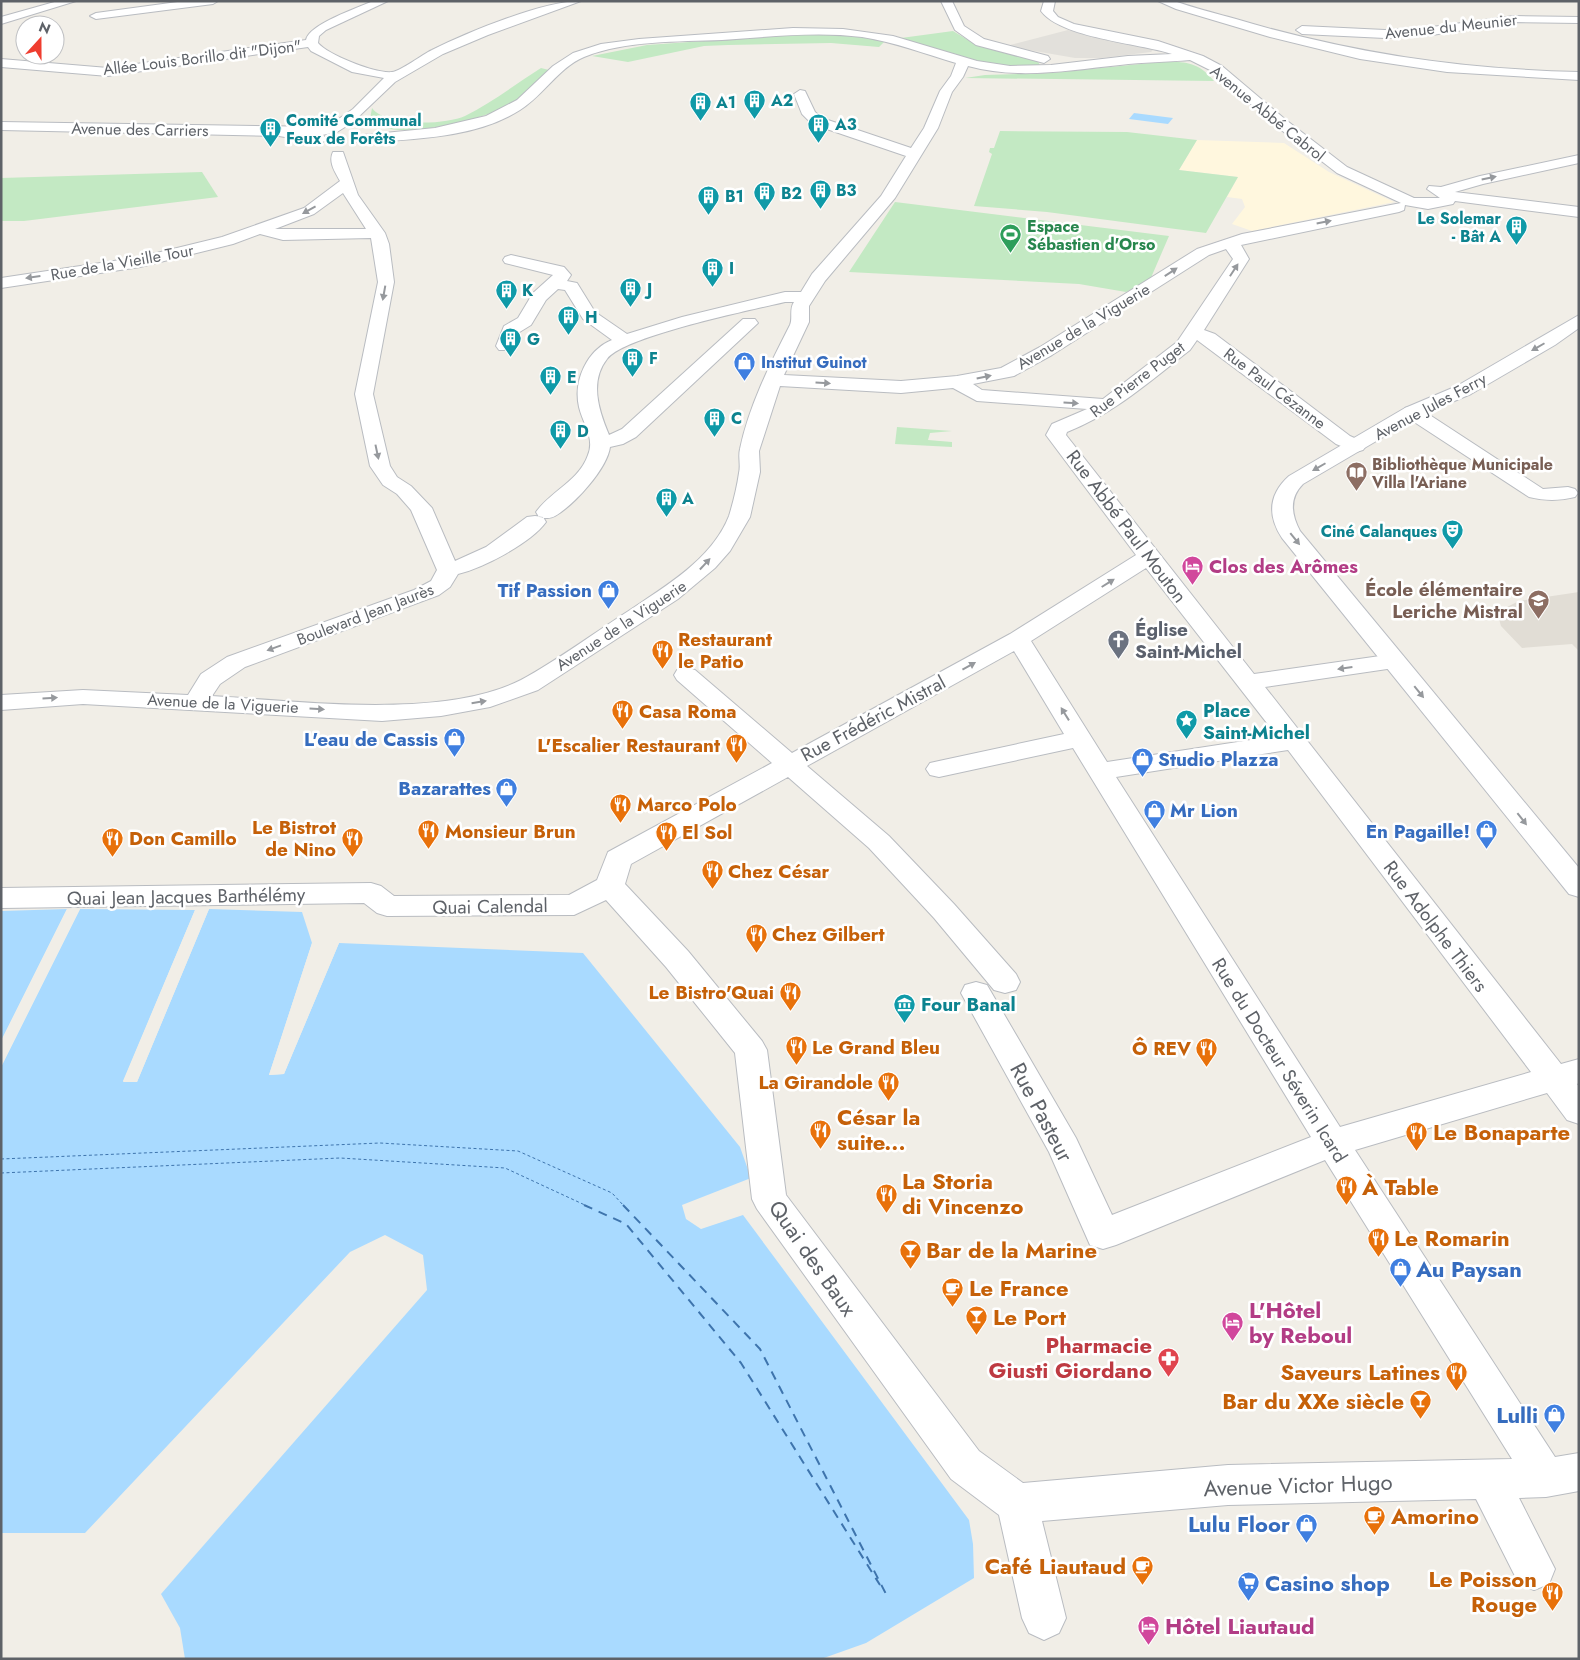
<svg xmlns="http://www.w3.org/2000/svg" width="1580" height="1660" font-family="Jost,sans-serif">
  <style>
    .commercial { fill: #fff7de }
    .industrial { fill: #e2e0db }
    .education { fill: #e1ddd5 }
    .green { fill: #c3e9c3 }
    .water { fill: #a9daff }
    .pier { fill: #f1eee7 }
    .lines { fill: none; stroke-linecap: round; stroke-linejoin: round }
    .ferry-far1 { stroke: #3e74ad; stroke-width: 1; stroke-dasharray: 3 2.5; stroke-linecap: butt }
    .ferry { stroke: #3e74ad; stroke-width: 2; stroke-dasharray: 9 7; stroke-linecap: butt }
    .street-casing { stroke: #b9bcc1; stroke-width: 2 }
    .secondary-casing { stroke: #babdc3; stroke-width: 2 }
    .street { fill: #fff; fill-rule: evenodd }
    .secondary { fill: #fff; fill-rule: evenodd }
    .oneway { fill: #96999d }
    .labels { text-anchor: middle; stroke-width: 5; stroke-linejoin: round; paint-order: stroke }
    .far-street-label { font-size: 16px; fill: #5e6268; stroke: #fff }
    .far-culture-label { font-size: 16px; font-weight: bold; fill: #0d838f; stroke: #fff; text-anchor: start }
    .far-leisure-label { font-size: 16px; font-weight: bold; fill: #27864d; stroke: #fff; text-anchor: start }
    .far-shop-label { font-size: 16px; font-weight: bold; fill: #366cbe; stroke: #fff; text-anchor: start }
    .far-education-label { font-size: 16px; font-weight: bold; fill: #785e54; stroke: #fff; text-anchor: start }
    .street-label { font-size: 19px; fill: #5e6268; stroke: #fff }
    .hotel-label { font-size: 19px; font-weight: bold; fill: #b23c85; stroke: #fff; text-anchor: start }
    .education-label { font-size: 19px; font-weight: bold; fill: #785e54; stroke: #fff; text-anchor: end }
    .shop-label { font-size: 19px; font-weight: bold; fill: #366cbe; stroke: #fff; text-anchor: end }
    .worship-label { font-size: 19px; font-weight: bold; fill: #5b616d; stroke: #fff; text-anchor: start }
    .food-label { font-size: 19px; font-weight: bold; fill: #c56008; stroke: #fff; text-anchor: start }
    .culture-label { font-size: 19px; font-weight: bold; fill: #0d838f; stroke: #fff; text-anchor: start }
    .near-street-label { font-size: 22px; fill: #5e6268; stroke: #fff }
    .near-food-label { font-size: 22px; font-weight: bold; fill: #c56008; stroke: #fff; text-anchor: start }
    .near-shop-label { font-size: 22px; font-weight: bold; fill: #366cbe; stroke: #fff; text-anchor: start }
    .near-hotel-label { font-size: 22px; font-weight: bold; fill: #b23c85; stroke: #fff; text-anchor: start }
    .near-health-label { font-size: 22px; font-weight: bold; fill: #be3a42; stroke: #fff; text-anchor: end }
  </style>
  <rect width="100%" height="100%" fill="#f1eee7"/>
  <!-- commercial -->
  <path class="commercial" d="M1197,140L1284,143L1329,172L1394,202L1252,231L1232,224L1245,207L1242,199L1227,197L1238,177L1179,170Z"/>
  <!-- industrial -->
  <path class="industrial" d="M1068,30L1104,39L1149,47L1153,50L1151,52L1101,58H1075L1006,46Z"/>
  <!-- education -->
  <path class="education" d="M1579,592V651L1572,644L1522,648L1501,626L1497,612L1519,601Z"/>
  <!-- green -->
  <g class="green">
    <path d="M953,31L978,46L1037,60L1040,65C993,73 945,52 901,38Z"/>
    <path d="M803,34L845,35L885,41L879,47L831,43L728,45L704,46L628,62L592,56L647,45Z"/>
    <path d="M1170,61C1191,63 1200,64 1214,81L965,78L985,75L1051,73Z"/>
    <path d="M541,68L549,70C537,81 523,97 509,105C486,119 387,145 370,119L372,108C386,127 445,125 465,116C491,103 516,84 541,68Z"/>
    <path d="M1000,131L1127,132L1197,140L1179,170L1238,177L1206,233L1047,212L974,206L992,154L989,152L990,148H994Z"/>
    <path d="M202,172L218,197L24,221H1V178Z"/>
    <path d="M895,202L1169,236L1150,280L1126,292L1079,284L849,272Z"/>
    <path d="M897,427L952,431L930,433L928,440L952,442V447L895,444Z"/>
  </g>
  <!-- water -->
  <g class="water">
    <path d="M1134,113L1173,118L1168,124L1129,119Z"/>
    <path d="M67,909L1,1041V911Z"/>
    <path d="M80,909L195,910L123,1081L137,1082L209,909L302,912L312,943L269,1075L284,1074L339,943L583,953L740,1147L751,1178L682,1205L686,1219L701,1229L743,1215L969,1520L973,1544L974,1578L866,1643L821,1659H185L180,1628L161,1594L427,1290L423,1255L385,1235L350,1252L85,1533H1V1067Z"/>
  </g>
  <!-- pier -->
  <g class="pier">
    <path d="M67,909H70L1,1043V1041Z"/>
    <path d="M78,909H80L1,1067V1061Z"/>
    <path d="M206,909H209L137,1082H123L195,910H198L127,1079H135Z"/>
    <path d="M312,943H314L273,1072H283L337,943H339L284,1074L269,1075Z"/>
  </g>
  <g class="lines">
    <!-- ferry-far1 -->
    <g class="ferry-far1">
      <path d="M1,1159L380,1143L518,1151L612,1193L624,1206"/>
      <path d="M1,1173L340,1158L505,1168L587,1206"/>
    </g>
    <!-- ferry -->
    <g class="ferry">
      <path d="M584,1205L626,1224L741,1363L880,1585"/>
      <path d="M623,1205L760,1349L886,1594"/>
    </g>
    <defs>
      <g id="street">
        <path d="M58,1H76L1,24V17Z"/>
        <path d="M185,1H218L213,4L96,19L90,16L96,13Z"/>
        <path d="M373,1H388L326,30L319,36L318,43C328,55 376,74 392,72C401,71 423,54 432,50C468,32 543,1 581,1L488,35L443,54L395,82L353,122L337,132L322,135L328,139L321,143L279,136L1,130V122L327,127L353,109L384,78L352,72L311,51L308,47L108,76L1,67V59L108,68L306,40C309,24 358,8 373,1Z"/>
        <path d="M941,1H952L964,26L984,39L1048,56L1050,59L1044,63L976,45L955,30Z"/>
        <path d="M1044,1H1055L1053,11L1058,17L1074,24L1158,41L1203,56L1222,66L1286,120L1347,167L1414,198H1440L1427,189L1429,186L1441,187L1480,176L1579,155V163L1483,184L1455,192L1579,207V217L1455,201L1453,204L1428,209L1405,205L1404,210L1399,212L1241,245L1249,259L1204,330L1215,334L1350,436L1363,442L1366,446L1363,450L1356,452L1336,444L1197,340L1190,350C1150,381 1115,413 1067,432L1066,435L1254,674L1394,654L1403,656L1406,661L1403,666L1394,668L1265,687L1561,1064L1579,1059V1083L1577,1084L1579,1087V1124L1567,1120L1547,1093L1355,1150L1555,1457L1579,1453V1491L1546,1497L1519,1498L1555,1569L1549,1584L1534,1590L1519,1584L1476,1499L1228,1505L1042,1521L1066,1618L1059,1633L1044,1640L1029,1633L1022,1618L999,1515L951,1479L757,1209L752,1199L735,1053L666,967L606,900L574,915L387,916L377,913L364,903L1,908V888L371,883L381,886L394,896L569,895L597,880L608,852L772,763L677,680L674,675L677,670L686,668L695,670L792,753L1010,634L1136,555L1046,435L1052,424L1087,409L977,401L953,388L901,393L780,386L759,451L760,472L750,517L730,551L715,568L678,599L538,690L490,707L441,716L382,721L83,704L1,710V695L83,690L188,695L201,674L227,657L414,590L431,581L437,570L411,510L397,494L383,485L370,466L355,394L378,282L371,238L283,240L260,234L233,244L140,267L1,288V278L140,257L222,237L304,208L340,181C335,172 328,162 333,152H343L358,195L385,233L389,244L394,282L373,394L390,466L397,477L411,486L432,508L455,561L486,547L527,517L535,516L543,517L546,522C531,543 483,568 458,574L450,587L439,595L245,667L220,684L212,696C300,701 442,720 521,680C558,660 594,633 630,610C666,586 712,559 729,516C733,503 737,487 739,473C741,465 738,457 740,449C749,406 770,364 790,325C793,318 789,309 794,302H785C752,310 624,336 607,359C589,382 599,411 609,435L622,429L743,319H755L758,323L636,437L623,444L610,447C607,469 574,505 555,516C550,519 545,518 539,517L536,512C551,491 579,481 588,455C595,438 583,424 579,407C573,381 587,350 612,340L583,319L565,290L558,289L546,300L531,325L518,333L511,350H499L496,346L504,326L518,318L533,293L553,275L505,263L503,260L505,257L511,255L564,267L571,275L567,281L577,283L595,312L627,334L682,317L785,292H801L812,274L881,196L906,156L812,124L802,114L794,94L800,90L805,91L815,112L822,118L911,148L924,128L940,91L951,76L956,63C925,54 895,42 862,37C816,31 768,37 722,40C678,42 626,40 584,57C558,68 544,95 520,110C475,139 411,139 359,143L352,139L354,136L435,128L486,116L517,100L553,66L573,53L601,44L639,39L793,28L843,29L893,36L977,61L1010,66L1051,65L1128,56L1172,54C1138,43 1061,38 1041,11ZM1190,60L1214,72L1276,126L1337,173L1401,203L1242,234L1197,249L1040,347L1001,368L957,376L901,381L784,375L809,322V306L825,281L895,198L938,128L952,92L963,77L968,66C1019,80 1069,70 1120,65C1143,62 1167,62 1190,60ZM343,193L366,229H275L314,214ZM1226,249L1233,259L1177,342L1103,399L982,390L973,384L1014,376L1052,355L1209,255ZM1146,568L1277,736L1107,762L1031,641ZM1014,651L1064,734L939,761L930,763L926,769L930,775L939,777L1073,748L1311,1137L1112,1215L1076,1138L987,985L976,982L965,985L961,993L1049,1152L1090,1245L1103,1249L1116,1245L1325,1160L1512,1459L1228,1465L1023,1483L979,1451L786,1195L767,1050L762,1041L688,951L625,884L631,864L788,777L869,848L934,918L994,990L1005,993L1016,990L1020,982L1016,974L954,904L889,836L807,766ZM1288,750L1531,1072L1340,1127L1116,777Z"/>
        <path d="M1158,1H1174C1194,8 1215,13 1236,19C1350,53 1459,69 1579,72V80L1447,72L1360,59L1270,37L1176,9Z"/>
        <path d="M1514,16L1579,17V23L1514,22L1432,35L1385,38L1302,34L1296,30L1302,26L1385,30L1432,27Z"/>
        <path d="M1412,406L1419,408L1543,489L1568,487L1575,489L1578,493L1575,497C1559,501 1545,501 1529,497L1405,416L1402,412L1405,408Z"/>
      </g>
      <path id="secondary" d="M1579,315V328L1555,345L1471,394L1419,416L1303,484C1289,498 1291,514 1300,531L1579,868V897L1569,894L1282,538C1267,515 1269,494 1289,476L1405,408L1457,386Z"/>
    </defs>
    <!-- street casing -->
    <use href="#street" class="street-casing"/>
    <!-- secondary casing -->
    <use href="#secondary" class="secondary-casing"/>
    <!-- street -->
    <use href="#street" class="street"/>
    <!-- secondary -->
    <use href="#secondary" class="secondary"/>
  </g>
  <!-- one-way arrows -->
  <defs><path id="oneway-solid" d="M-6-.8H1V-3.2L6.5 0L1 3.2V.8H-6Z" transform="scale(1.25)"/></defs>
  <g class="oneway">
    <use href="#oneway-solid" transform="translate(1489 178) rotate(-12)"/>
    <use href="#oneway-solid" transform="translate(309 210) rotate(151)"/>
    <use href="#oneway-solid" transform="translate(1324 222) rotate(-11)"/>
    <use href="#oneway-solid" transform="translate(1234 270) rotate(-57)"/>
    <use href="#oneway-solid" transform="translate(1171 272) rotate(-33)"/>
    <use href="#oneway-solid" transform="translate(33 277) rotate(172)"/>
    <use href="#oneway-solid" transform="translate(384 293) rotate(100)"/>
    <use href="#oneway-solid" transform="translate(1538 347) rotate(150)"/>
    <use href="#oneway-solid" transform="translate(984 377) rotate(-12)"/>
    <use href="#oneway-solid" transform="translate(823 383) rotate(4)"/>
    <use href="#oneway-solid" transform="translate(1071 403) rotate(4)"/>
    <use href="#oneway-solid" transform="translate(377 452) rotate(78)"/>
    <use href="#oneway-solid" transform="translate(1319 467) rotate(150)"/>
    <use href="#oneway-solid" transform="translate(1295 539) rotate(51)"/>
    <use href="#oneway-solid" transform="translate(705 564) rotate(-47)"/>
    <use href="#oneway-solid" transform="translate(1108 583) rotate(-32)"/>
    <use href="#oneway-solid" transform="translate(274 648) rotate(160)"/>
    <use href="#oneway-solid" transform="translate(969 666) rotate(-29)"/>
    <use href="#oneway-solid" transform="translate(1345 668) rotate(172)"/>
    <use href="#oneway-solid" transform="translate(1419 692) rotate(51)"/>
    <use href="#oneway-solid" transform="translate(50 698) rotate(-3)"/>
    <use href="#oneway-solid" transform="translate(479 702) rotate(-9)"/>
    <use href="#oneway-solid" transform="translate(317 709) rotate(3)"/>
    <use href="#oneway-solid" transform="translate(1065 714) rotate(-122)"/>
    <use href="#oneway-solid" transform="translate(1522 819) rotate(52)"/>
  </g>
  <!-- icons -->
  <defs>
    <symbol id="building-pin" viewBox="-11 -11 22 30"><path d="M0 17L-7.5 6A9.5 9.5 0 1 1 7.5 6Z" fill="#0f9aa8" stroke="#fff"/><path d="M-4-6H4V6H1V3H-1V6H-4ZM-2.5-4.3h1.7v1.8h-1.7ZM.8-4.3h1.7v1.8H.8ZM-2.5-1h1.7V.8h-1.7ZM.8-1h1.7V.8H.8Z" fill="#fff"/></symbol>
    <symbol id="stadium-pin" viewBox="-11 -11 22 30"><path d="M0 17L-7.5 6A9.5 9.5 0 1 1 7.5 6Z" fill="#2e9e5b" stroke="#fff"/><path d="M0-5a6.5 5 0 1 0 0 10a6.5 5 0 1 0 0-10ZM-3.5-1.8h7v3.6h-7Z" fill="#fff"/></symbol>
    <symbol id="shop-pin" viewBox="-11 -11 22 30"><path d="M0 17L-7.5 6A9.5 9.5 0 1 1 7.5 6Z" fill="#3f7fe0" stroke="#fff"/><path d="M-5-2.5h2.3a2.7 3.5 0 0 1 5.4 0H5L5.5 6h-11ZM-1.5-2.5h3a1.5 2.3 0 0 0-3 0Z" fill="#fff"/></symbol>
    <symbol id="library-pin" viewBox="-11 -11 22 30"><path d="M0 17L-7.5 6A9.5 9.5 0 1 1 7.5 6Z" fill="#8d6e63" stroke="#fff"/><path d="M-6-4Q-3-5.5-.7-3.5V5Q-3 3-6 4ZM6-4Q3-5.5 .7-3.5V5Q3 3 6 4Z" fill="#fff"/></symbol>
    <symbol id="theatre-pin" viewBox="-11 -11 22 30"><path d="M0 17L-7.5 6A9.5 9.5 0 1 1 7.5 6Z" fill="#0f9aa8" stroke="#fff"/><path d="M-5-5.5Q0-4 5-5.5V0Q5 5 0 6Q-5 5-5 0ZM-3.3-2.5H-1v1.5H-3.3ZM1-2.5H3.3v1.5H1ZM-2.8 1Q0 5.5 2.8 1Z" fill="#fff"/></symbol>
    <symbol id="hotel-pin" viewBox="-11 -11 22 30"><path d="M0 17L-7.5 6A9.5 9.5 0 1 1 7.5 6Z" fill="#d1479c" stroke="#fff"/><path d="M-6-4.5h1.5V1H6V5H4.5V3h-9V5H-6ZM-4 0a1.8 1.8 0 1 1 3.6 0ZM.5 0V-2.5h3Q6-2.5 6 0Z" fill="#fff"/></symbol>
    <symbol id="school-pin" viewBox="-11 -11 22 30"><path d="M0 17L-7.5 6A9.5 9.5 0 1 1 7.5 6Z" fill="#8d6e63" stroke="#fff"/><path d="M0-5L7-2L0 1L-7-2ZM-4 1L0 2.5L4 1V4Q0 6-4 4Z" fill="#fff"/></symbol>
    <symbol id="church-pin" viewBox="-11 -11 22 30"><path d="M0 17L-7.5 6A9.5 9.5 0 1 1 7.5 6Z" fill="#6b7280" stroke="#fff"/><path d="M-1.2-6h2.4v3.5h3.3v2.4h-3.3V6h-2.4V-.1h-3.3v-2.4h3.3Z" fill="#fff"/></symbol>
    <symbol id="restaurant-pin" viewBox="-11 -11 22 30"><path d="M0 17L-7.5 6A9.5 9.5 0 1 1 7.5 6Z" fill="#e8710a" stroke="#fff"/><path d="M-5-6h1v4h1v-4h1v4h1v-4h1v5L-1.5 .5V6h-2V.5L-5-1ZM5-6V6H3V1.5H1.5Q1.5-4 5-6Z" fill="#fff"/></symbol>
    <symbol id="sight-pin" viewBox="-11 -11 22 30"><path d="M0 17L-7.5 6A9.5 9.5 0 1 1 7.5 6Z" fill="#0f9aa8" stroke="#fff"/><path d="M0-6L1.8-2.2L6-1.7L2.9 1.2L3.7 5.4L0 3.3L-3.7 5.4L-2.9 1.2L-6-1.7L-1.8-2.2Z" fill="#fff"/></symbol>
    <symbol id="museum-pin" viewBox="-11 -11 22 30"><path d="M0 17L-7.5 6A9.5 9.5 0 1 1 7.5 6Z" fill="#0f9aa8" stroke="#fff"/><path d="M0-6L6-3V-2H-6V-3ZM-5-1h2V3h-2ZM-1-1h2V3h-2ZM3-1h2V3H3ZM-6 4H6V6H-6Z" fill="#fff"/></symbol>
    <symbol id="bar-pin" viewBox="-11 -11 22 30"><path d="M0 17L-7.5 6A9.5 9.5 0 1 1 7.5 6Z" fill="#e8710a" stroke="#fff"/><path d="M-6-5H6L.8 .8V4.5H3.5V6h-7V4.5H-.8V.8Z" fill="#fff"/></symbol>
    <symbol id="cafe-pin" viewBox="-11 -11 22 30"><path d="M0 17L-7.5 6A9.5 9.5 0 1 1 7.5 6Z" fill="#e8710a" stroke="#fff"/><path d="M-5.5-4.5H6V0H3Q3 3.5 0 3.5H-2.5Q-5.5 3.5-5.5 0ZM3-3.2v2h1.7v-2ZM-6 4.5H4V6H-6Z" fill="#fff"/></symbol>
    <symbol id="pharmacy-pin" viewBox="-11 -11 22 30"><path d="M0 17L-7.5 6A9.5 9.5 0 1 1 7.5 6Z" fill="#e0444e" stroke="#fff"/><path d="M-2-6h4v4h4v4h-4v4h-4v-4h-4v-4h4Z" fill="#fff"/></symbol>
    <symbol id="supermarket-pin" viewBox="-11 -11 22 30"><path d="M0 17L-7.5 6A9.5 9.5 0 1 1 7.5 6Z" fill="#3f7fe0" stroke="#fff"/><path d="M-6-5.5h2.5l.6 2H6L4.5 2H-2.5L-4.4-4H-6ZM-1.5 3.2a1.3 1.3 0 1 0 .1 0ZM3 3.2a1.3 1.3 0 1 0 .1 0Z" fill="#fff"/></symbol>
  </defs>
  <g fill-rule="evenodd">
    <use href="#building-pin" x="742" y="88" width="25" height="34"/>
    <use href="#building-pin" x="688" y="90" width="25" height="34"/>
    <use href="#building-pin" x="806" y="112" width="25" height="34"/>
    <use href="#building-pin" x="258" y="116" width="25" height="34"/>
    <use href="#building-pin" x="808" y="178" width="25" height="34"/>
    <use href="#building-pin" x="752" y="180" width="25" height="34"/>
    <use href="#building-pin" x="696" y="184" width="25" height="34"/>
    <use href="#building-pin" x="1504" y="214" width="25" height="34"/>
    <use href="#stadium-pin" x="998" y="222" width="25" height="34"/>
    <use href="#building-pin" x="700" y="256" width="25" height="34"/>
    <use href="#building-pin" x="618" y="276" width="25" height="34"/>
    <use href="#building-pin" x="494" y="278" width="25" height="34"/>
    <use href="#building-pin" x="556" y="304" width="25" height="34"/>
    <use href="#building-pin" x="498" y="326" width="25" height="34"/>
    <use href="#building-pin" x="620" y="346" width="25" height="34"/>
    <use href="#shop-pin" x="732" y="350" width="25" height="34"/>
    <use href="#building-pin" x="538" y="364" width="25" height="34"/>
    <use href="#building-pin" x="702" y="406" width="25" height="34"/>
    <use href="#building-pin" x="548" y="418" width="25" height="34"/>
    <use href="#library-pin" x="1344" y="460" width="25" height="34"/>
    <use href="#building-pin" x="654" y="486" width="25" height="34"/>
    <use href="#theatre-pin" x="1440" y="518" width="25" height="34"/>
    <use href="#hotel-pin" x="1180" y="554" width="25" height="34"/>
    <use href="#shop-pin" x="596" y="578" width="25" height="34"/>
    <use href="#school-pin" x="1526" y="588" width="25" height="34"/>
    <use href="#church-pin" x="1106" y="628" width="25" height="34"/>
    <use href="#restaurant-pin" x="650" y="638" width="25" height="34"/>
    <use href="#restaurant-pin" x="610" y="698" width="25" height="34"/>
    <use href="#sight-pin" x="1174" y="708" width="25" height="34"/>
    <use href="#shop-pin" x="442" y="726" width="25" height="34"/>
    <use href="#restaurant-pin" x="724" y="732" width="25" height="34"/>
    <use href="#shop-pin" x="1130" y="746" width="25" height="34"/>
    <use href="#shop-pin" x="494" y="776" width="25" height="34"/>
    <use href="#restaurant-pin" x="608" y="792" width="25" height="34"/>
    <use href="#shop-pin" x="1142" y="798" width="25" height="34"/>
    <use href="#restaurant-pin" x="416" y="818" width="25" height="34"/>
    <use href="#shop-pin" x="1474" y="818" width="25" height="34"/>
    <use href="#restaurant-pin" x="654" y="820" width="25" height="34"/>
    <use href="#restaurant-pin" x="100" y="826" width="25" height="34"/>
    <use href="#restaurant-pin" x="340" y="826" width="25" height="34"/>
    <use href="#restaurant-pin" x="700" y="858" width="25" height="34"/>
    <use href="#restaurant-pin" x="744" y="922" width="25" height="34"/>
    <use href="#restaurant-pin" x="778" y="980" width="25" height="34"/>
    <use href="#museum-pin" x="892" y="992" width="25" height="34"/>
    <use href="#restaurant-pin" x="784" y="1034" width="25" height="34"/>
    <use href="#restaurant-pin" x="1194" y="1036" width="25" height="34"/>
    <use href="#restaurant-pin" x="876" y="1070" width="25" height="34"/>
    <use href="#restaurant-pin" x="808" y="1118" width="25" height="34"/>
    <use href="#restaurant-pin" x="1404" y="1120" width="25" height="34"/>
    <use href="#restaurant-pin" x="1334" y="1174" width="25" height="34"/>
    <use href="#restaurant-pin" x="874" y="1182" width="25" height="34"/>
    <use href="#restaurant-pin" x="1366" y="1226" width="25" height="34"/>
    <use href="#bar-pin" x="898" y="1238" width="25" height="34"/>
    <use href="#shop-pin" x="1388" y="1256" width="25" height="34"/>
    <use href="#cafe-pin" x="940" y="1276" width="25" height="34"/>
    <use href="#bar-pin" x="964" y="1304" width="25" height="34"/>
    <use href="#hotel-pin" x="1220" y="1310" width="25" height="34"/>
    <use href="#pharmacy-pin" x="1156" y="1346" width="25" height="34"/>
    <use href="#restaurant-pin" x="1444" y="1360" width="25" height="34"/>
    <use href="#bar-pin" x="1408" y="1388" width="25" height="34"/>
    <use href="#shop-pin" x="1542" y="1402" width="25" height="34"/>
    <use href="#cafe-pin" x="1362" y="1504" width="25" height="34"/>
    <use href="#shop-pin" x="1294" y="1512" width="25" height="34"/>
    <use href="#cafe-pin" x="1130" y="1554" width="25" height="34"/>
    <use href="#supermarket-pin" x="1236" y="1570" width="25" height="34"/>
    <use href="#restaurant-pin" x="1540" y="1580" width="25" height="34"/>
    <use href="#hotel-pin" x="1136" y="1614" width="25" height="34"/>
  </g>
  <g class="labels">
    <!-- far-street labels -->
    <g class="far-street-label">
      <text transform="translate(1451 26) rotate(-6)" y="6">Avenue du Meunier</text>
      <text transform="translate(202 57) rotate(-7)" y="6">Allée Louis Borillo dit "Dijon"</text>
      <text transform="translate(1268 113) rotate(39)" y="6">Avenue Abbé Cabrol</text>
      <text transform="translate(140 129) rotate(1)" y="6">Avenue des Carriers</text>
      <text transform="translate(122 262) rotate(-10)" y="6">Rue de la Vieille Tour</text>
      <text transform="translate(1083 326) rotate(-31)" y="6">Avenue de la Viguerie</text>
      <text transform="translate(1137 379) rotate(-37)" y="6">Rue Pierre Puget</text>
      <text transform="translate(1275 388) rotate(37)" y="6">Rue Paul Cézanne</text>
      <text transform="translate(1430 406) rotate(-28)" y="6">Avenue Jules Ferry</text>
      <text transform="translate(365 614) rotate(-21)" y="6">Boulevard Jean Jaurès</text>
      <text transform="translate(621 625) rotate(-33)" y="6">Avenue de la Viguerie</text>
      <text transform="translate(223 703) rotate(3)" y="6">Avenue de la Viguerie</text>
    </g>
    <!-- far-culture labels -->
    <g class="far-culture-label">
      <text x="771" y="106">A2</text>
      <text x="716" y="108">A1</text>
      <text x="286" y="126">Comité Communal<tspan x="286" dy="18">Feux de Forêts</tspan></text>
      <text x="835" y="130">A3</text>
      <text x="836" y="196">B3</text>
      <text x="781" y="199">B2</text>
      <text x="725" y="202">B1</text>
      <text x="1501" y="224" text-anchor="end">Le Solemar<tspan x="1501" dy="18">- Bât A</tspan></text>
      <text x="729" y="274">I</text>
      <text x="647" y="295">J</text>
      <text x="522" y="296">K</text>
      <text x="585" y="323">H</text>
      <text x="527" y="345">G</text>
      <text x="649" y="364">F</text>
      <text x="567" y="383">E</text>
      <text x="731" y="424">C</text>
      <text x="577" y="437">D</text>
      <text x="682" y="504">A</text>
      <text x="1437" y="537" text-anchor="end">Ciné Calanques</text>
    </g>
    <!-- far-leisure labels -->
    <g class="far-leisure-label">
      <text x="1027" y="232">Espace<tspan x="1027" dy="18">Sébastien d'Orso</tspan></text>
    </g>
    <!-- far-shop labels -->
    <g class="far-shop-label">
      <text x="761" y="368">Institut Guinot</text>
    </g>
    <!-- far-education labels -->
    <g class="far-education-label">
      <text x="1372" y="470">Bibliothèque Municipale<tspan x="1372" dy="18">Villa l'Ariane</tspan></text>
    </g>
    <!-- street labels -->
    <g class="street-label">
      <text transform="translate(1127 526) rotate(53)" y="7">Rue Abbé Paul Mouton</text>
      <text transform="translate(873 718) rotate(-28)" y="7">Rue Frédéric Mistral</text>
      <text transform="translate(186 896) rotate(-1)" y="7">Quai Jean Jacques Barthélémy</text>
      <text transform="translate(490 906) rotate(-1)" y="7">Quai Calendal</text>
      <text transform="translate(1436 926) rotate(53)" y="7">Rue Adolphe Thiers</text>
      <text transform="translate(1280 1060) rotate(58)" y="7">Rue du Docteur Séverin Icard</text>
    </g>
    <!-- hotel labels -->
    <g class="hotel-label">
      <text x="1209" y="573">Clos des Arômes</text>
    </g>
    <!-- education labels -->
    <g class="education-label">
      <text x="1523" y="596">École élémentaire<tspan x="1523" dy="22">Leriche Mistral</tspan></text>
    </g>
    <!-- shop labels -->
    <g class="shop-label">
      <text x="592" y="597">Tif Passion</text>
      <text x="438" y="746">L'eau de Cassis</text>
      <text x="1158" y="766" text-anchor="start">Studio Plazza</text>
      <text x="491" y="795">Bazarattes</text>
      <text x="1170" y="817" text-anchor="start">Mr Lion</text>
      <text x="1470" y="838">En Pagaille!</text>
    </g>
    <!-- worship labels -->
    <g class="worship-label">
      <text x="1135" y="636">Église<tspan x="1135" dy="22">Saint-Michel</tspan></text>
    </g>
    <!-- food labels -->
    <g class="food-label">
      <text x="678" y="646">Restaurant<tspan x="678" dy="22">le Patio</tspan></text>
      <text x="639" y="718">Casa Roma</text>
      <text x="720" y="752" text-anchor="end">L'Escalier Restaurant</text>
      <text x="637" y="811">Marco Polo</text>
      <text x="336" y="834" text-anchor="end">Le Bistrot<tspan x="336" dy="22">de Nino</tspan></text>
      <text x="445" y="838">Monsieur Brun</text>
      <text x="682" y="839">El Sol</text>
      <text x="129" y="845">Don Camillo</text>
      <text x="728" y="878">Chez César</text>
      <text x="772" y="941">Chez Gilbert</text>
      <text x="774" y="999" text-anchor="end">Le Bistro'Quai</text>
      <text x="812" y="1054">Le Grand Bleu</text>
      <text x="1191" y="1055" text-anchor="end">Ô REV</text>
      <text x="873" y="1089" text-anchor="end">La Girandole</text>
    </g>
    <!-- culture labels -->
    <g class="culture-label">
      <text x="1203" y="717">Place<tspan x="1203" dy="22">Saint-Michel</tspan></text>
      <text x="921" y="1011">Four Banal</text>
    </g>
    <!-- near-street labels -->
    <g class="near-street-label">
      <text transform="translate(1042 1112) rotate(62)" y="8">Rue Pasteur</text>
      <text transform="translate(813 1258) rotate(55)" y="8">Quai des Baux</text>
      <text transform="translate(1298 1485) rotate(-2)" y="8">Avenue Victor Hugo</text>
    </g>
    <!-- near-food labels -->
    <g class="near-food-label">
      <text x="837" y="1125">César la<tspan x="837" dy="25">suite...</tspan></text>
      <text x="1433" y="1140">Le Bonaparte</text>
      <text x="902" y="1189">La Storia<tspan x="902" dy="25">di Vincenzo</tspan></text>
      <text x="1362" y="1195">À Table</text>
      <text x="1394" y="1246">Le Romarin</text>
      <text x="926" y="1258">Bar de la Marine</text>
      <text x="969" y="1296">Le France</text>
      <text x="993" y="1325">Le Port</text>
      <text x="1440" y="1380" text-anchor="end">Saveurs Latines</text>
      <text x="1404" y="1409" text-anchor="end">Bar du XXe siècle</text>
      <text x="1391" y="1524">Amorino</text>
      <text x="1126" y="1574" text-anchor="end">Café Liautaud</text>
      <text x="1537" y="1587" text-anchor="end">Le Poisson<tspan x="1537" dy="25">Rouge</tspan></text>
    </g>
    <!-- near-shop labels -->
    <g class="near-shop-label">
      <text x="1416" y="1277">Au Paysan</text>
      <text x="1538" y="1423" text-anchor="end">Lulli</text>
      <text x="1290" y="1532" text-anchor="end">Lulu Floor</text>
      <text x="1265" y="1591">Casino shop</text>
    </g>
    <!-- near-hotel labels -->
    <g class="near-hotel-label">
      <text x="1249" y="1318">L'Hôtel<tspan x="1249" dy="25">by Reboul</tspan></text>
      <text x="1165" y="1634">Hôtel Liautaud</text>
    </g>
    <!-- near-health labels -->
    <g class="near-health-label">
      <text x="1152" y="1353">Pharmacie<tspan x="1152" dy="25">Giusti Giordano</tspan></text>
    </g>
  </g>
  <!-- border -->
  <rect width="1580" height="1660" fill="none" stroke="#5e6268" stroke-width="5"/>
  <!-- north arrow -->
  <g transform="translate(40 40) rotate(21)"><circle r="24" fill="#ffffff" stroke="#bfc0c3"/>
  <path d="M0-4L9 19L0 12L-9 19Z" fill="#ef3d2f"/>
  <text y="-8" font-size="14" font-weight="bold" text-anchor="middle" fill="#5e6268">N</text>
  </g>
</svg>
